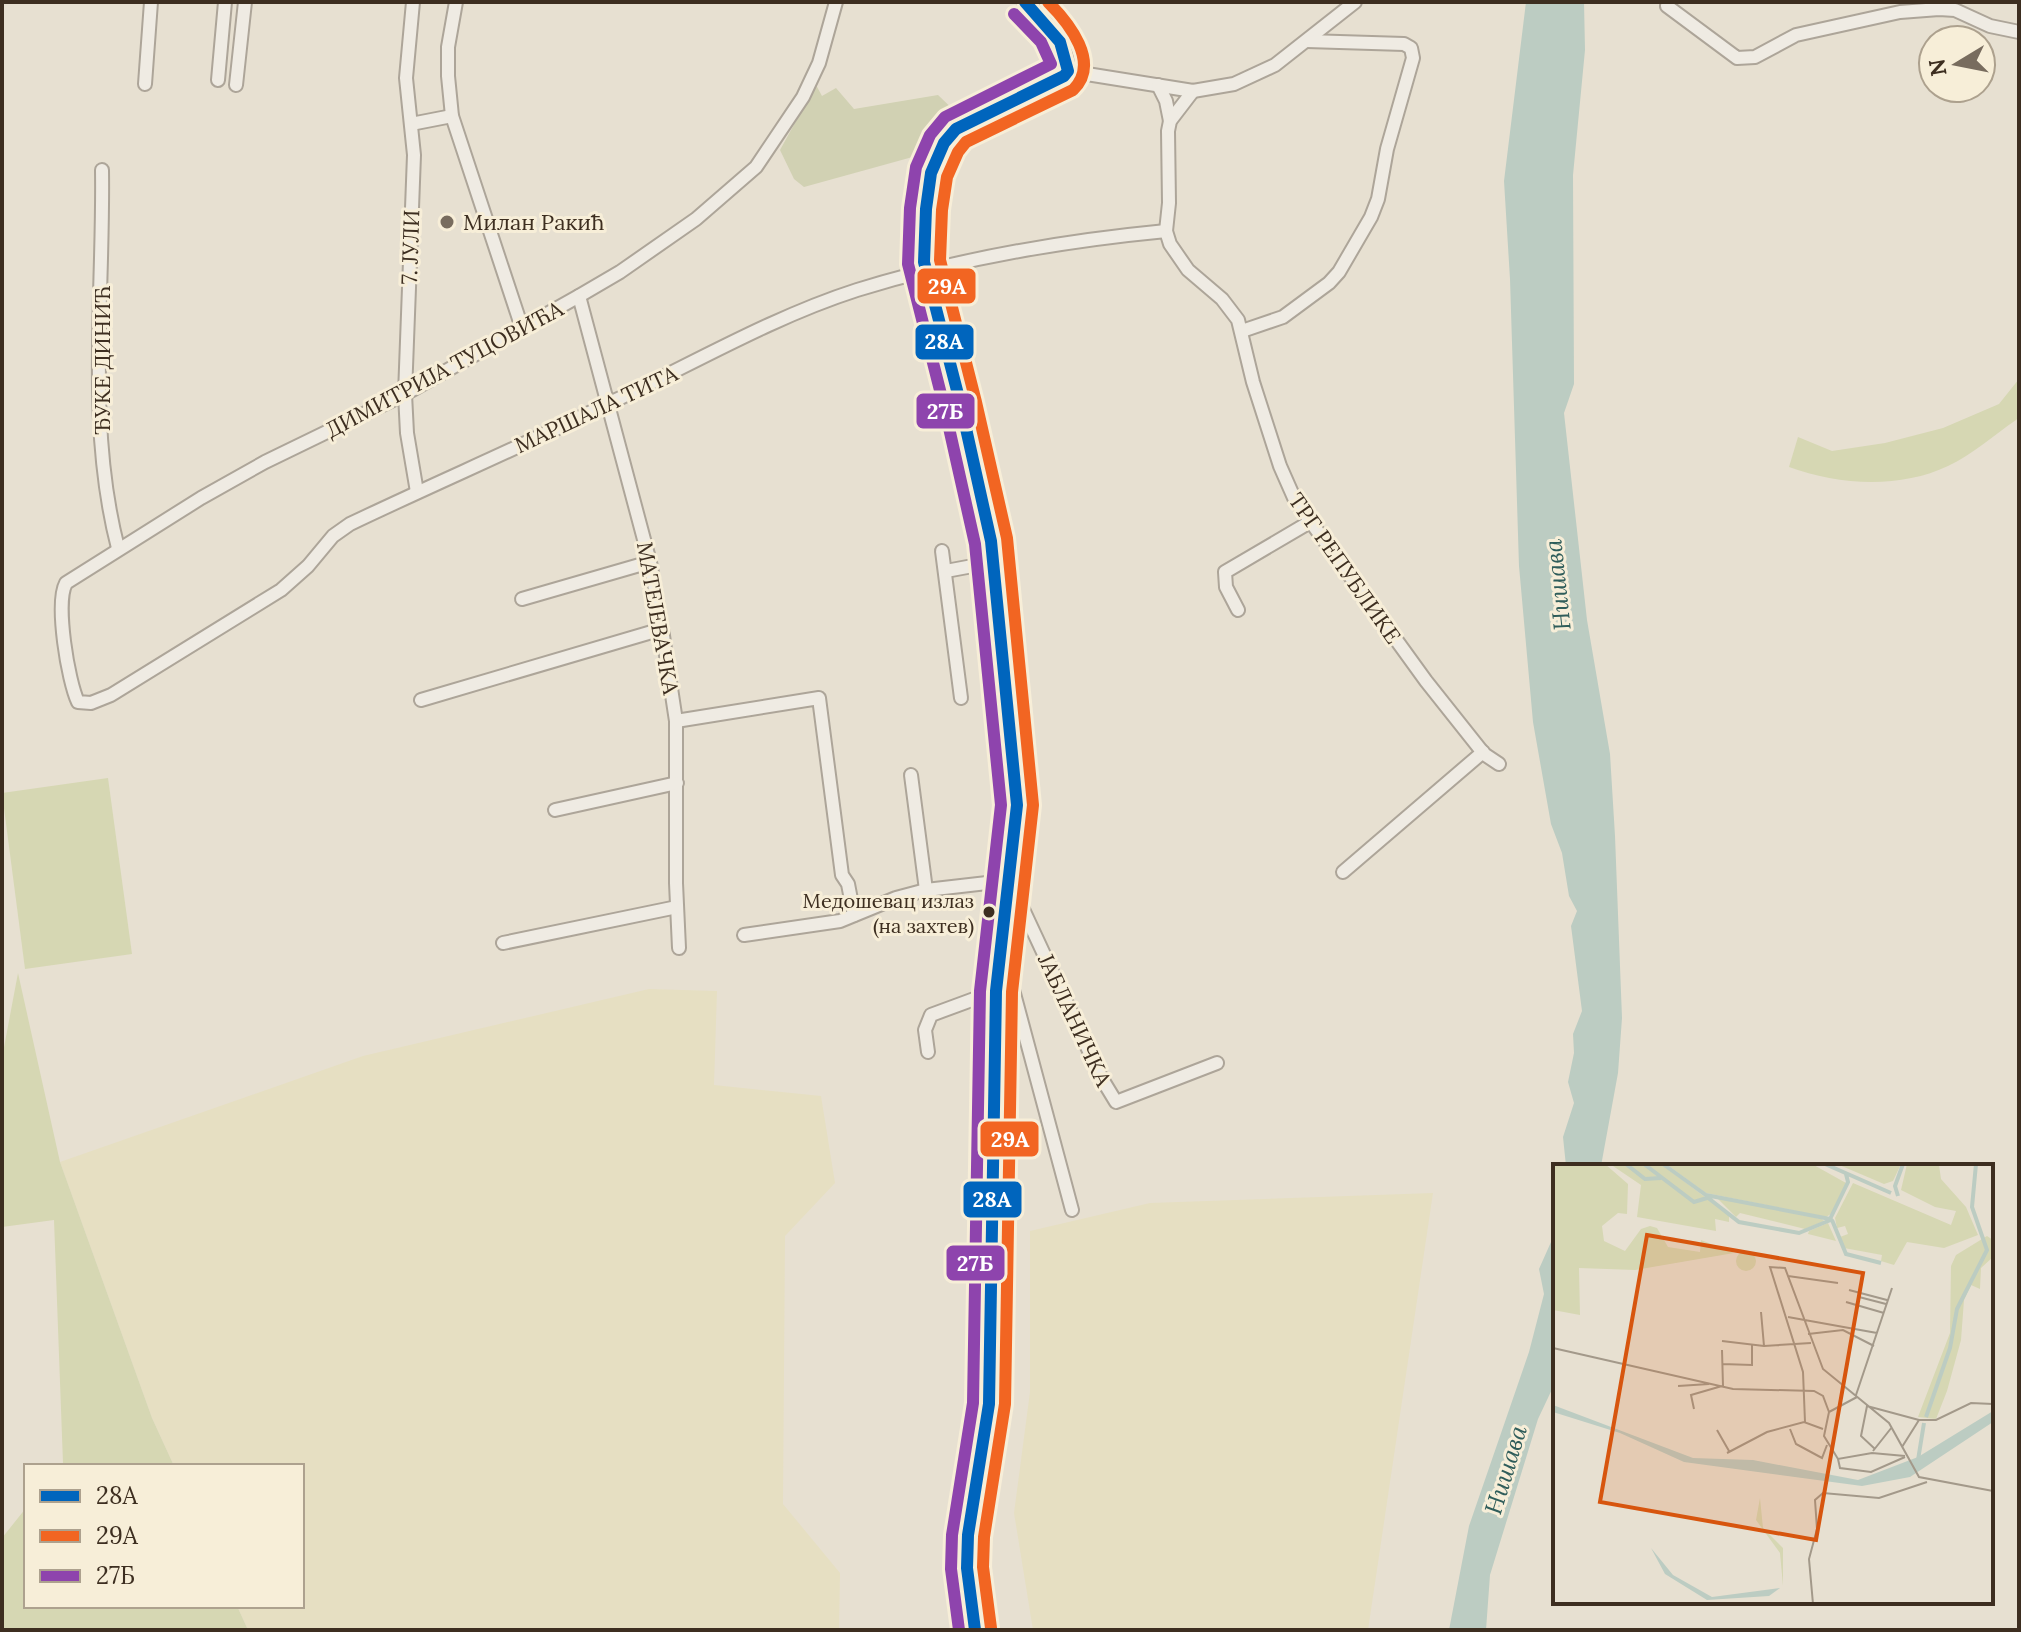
<svg xmlns="http://www.w3.org/2000/svg" width="2021" height="1632" font-family="Lora,serif">
  <style>
    .farmland { fill: #e6dfc2 }
    .green { fill: #d6d7b3 }
    .cemetery { fill: #d1d1b3 }
    .water { fill: #bcccc2 }
    .lines { fill: none; stroke-linecap: round; stroke-linejoin: round }
    .minor-casing { stroke: #ada599; stroke-width: 16 }
    .tertiary-casing { stroke: #ada599; stroke-width: 18 }
    .minor { stroke: #efebe3; stroke-width: 12 }
    .tertiary { stroke: #efebe3; stroke-width: 14 }
    .bus-1-casing { stroke: #f7eed8; stroke-width: 18 }
    .bus-2-casing { stroke: #f7eed8; stroke-width: 18 }
    .bus-3-casing { stroke: #f7eed8; stroke-width: 18 }
    .bus-1 { stroke: #0065bd; stroke-width: 12 }
    .bus-2 { stroke: #f26522; stroke-width: 12 }
    .bus-3 { stroke: #8e44ad; stroke-width: 12 }
    .poi-dot { fill: #786c5e; stroke: #f7eed8; stroke-width: 3 }
    .bus-dot { fill: #3d2e20; stroke: #f7eed8; stroke-width: 3 }
    .labels { text-anchor: middle; stroke-width: 6; stroke-linejoin: round; paint-order: stroke }
    .bus-label { font-size: 20px; fill: #3d2e20; stroke: #f7eed8; text-anchor: end }
    .poi-label { font-size: 22px; fill: #3d2e20; stroke: #f7eed8; text-anchor: start }
    .street-label { font-size: 22px; fill: #3d2e20; stroke: #f7eed8 }
    .water-label { font-size: 24px; font-style: italic; fill: #2f5d5a; stroke: #f7eed8 }
    .inset-river { fill: none; stroke: #bcccc2; stroke-width: 4 }
    .inset-road { fill: none; stroke: #a3998a; stroke-width: 2 }
    .view { fill: #d7550e; fill-opacity: 0.15; stroke: #d7550e; stroke-width: 4 }
    .inset-edge { fill: none; stroke: #3d2e20; stroke-width: 4 }
    .line-badge { stroke: #f7eed8; stroke-width: 3 }
    .badge-label { font-size: 22px; text-anchor: middle; font-weight: bold; fill: #fff }
  </style>
  <rect width="100%" height="100%" fill="#e7e0d1"/>
  <!-- farmland -->
  <g class="farmland">
    <path d="M649,989L717,991L714,1085L821,1096L835,1183L785,1236L783,1504L840,1573L839,1630H248L237,1606H302V1466H174L152,1418L60,1162L363,1056Z"/>
    <path d="M1433,1193L1368,1630H1033L1014,1513L1030,1392V1231L1150,1203Z"/>
  </g>
  <!-- green -->
  <g class="green">
    <path d="M2019,379V417L2016,420C1994,435 1972,455 1948,466C1900,489 1838,485 1789,467L1798,437L1832,451L1885,443L1943,428L1999,404Z"/>
    <path d="M108,778L132,954L25,969L2,793Z"/>
    <path d="M18,973L60,1162L152,1418L174,1466H60L63,1463L54,1220L2,1227V1058Z"/>
    <path d="M26,1508V1606H237L248,1630H2V1538Z"/>
  </g>
  <!-- cemetery -->
  <path class="cemetery" d="M816,85L822,96L836,88L854,109L938,95L962,118L927,153L804,187L794,179L780,150Z"/>
  <!-- water -->
  <g class="water">
    <path d="M1526,2H1584L1585,50L1573,175L1574,384L1564,413L1587,620L1610,754L1615,836L1622,1018L1618,1073L1601,1166H1566L1563,1137L1574,1103L1568,1082L1574,1053L1573,1034L1582,1011L1571,926L1577,911L1569,896L1562,853L1551,824L1533,722L1519,566L1510,279L1504,181Z"/>
    <path d="M1555,1233V1383L1538,1419L1490,1575L1486,1630H1449L1469,1526L1529,1352L1544,1294L1539,1269Z"/>
  </g>
  <g class="lines">
    <defs>
      <g id="minor">
        <path d="M413,2L406,78L414,155L405,394L407,433L417,492"/>
        <path d="M456,2L448,47V76L452,116L522,328"/>
        <path d="M836,2L819,63L803,97L756,167L696,219L620,272L579,296L405,394L265,462L201,498L66,583C55,603 68,681 78,702L91,703L111,695L281,590L308,566L333,536L350,524C438,482 527,444 614,401C694,363 773,317 857,290C957,259 1062,241 1166,231"/>
        <path d="M1668,2L1667,6L1737,58L1755,57L1796,35L1900,12L1939,9L1955,10L1990,26L2019,32"/>
        <path d="M1068,71L1193,91L1234,84L1275,65L1355,2"/>
        <path d="M218,80L225,2"/>
        <path d="M145,84L151,2"/>
        <path d="M236,85L245,2"/>
        <path d="M1158,85L1166,101L1170,121"/>
        <path d="M1193,91L1170,121L1168,131L1169,203L1166,231L1170,244L1188,270L1222,299L1238,320L1253,382L1280,466L1295,500L1426,681L1484,754L1499,764"/>
        <path d="M411,124L452,116"/>
        <path d="M102,170C104,295 86,425 118,548"/>
        <path d="M579,296L650,562L662,629L676,721V883L679,948"/>
        <path d="M1242,331L1283,317L1329,283L1339,272L1371,217L1378,199L1387,149L1413,58L1411,48L1404,44L1307,41"/>
        <path d="M942,551L961,698"/>
        <path d="M946,571L994,562"/>
        <path d="M522,599L650,562"/>
        <path d="M1238,610L1226,587L1225,572L1310,522"/>
        <path d="M421,700L662,629"/>
        <path d="M676,721L819,698L842,875L848,884L854,915"/>
        <path d="M911,775L926,890"/>
        <path d="M555,810L677,783"/>
        <path d="M1343,872L1483,752"/>
        <path d="M744,935L840,921L896,898L926,890L987,883L1007,884L1015,892L1102,1079L1116,1102L1217,1063"/>
        <path d="M503,943L677,907"/>
        <path d="M997,979L1004,980L1012,986L1072,1210"/>
        <path d="M928,1052L925,1030L931,1015L996,991"/>
      </g>
      <path id="tertiary" d="M975,1630L967,1568L968,1535L989,1404L996,991L1017,805L991,541L961,406L924,262L926,209L931,173L944,143L956,129L1064,76L1068,71C1068,43 1045,21 1025,2"/>
    </defs>
    <!-- minor casing -->
    <use href="#minor" class="minor-casing"/>
    <!-- tertiary casing -->
    <use href="#tertiary" class="tertiary-casing"/>
    <!-- minor -->
    <use href="#minor" class="minor"/>
    <!-- tertiary -->
    <use href="#tertiary" class="tertiary"/>
    <defs>
      <path id="bus-1" d="M975,1630L967,1568L968,1535L989,1404L996,991L1017,805L991,541L961,406L924,262L926,209L931,173L944,143L956,129L1064,76L1068,71L1060,42L1025,2"/>
      <path id="bus-2" d="M991,1628L983,1567L984,1537L1005,1404L1012,992L1033,805L1007,538L976,402L940,260L942,210L947,177L958,152L966,142L1073,90C1101,63 1069,23 1048,2"/>
      <path id="bus-3" d="M959,1630L951,1569L952,1535L973,1403L980,991L1001,805L975,544L945,410L908,264L910,208L916,167L930,135L945,117L1051,64L1041,42L1014,14"/>
    </defs>
    <!-- bus-1 casing -->
    <use href="#bus-1" class="bus-1-casing"/>
    <!-- bus-2 casing -->
    <use href="#bus-2" class="bus-2-casing"/>
    <!-- bus-3 casing -->
    <use href="#bus-3" class="bus-3-casing"/>
    <!-- bus-1 -->
    <use href="#bus-1" class="bus-1"/>
    <!-- bus-2 -->
    <use href="#bus-2" class="bus-2"/>
    <!-- bus-3 -->
    <use href="#bus-3" class="bus-3"/>
  </g>
  <!-- markers -->
  <circle class="poi-dot" cx="447" cy="222" r="8"/>
  <circle class="bus-dot" cx="989" cy="912" r="7"/>
  <g class="labels">
    <!-- bus labels -->
    <g class="bus-label">
      <text x="974" y="908">Медошевац излаз<tspan x="974" dy="25">(на захтев)</tspan></text>
    </g>
    <!-- poi labels -->
    <g class="poi-label">
      <text x="463" y="230">Милан Ракић</text>
    </g>
    <!-- street labels -->
    <g class="street-label">
      <text transform="translate(410 247) rotate(-88)" y="8">7. ЈУЛИ</text>
      <text transform="translate(102 360) rotate(-90)" y="8">ЂУКЕ ДИНИЋ</text>
      <text transform="translate(444 369) rotate(-28)" y="8">ДИМИТРИЈА ТУЦОВИЋА</text>
      <text transform="translate(596 409) rotate(-25)" y="8">МАРШАЛА ТИТА</text>
      <text transform="translate(1345 568) rotate(55)" y="8">ТРГ РЕПУБЛИКЕ</text>
      <text transform="translate(658 618) rotate(80)" y="8">МАТЕЈЕВАЧКА</text>
      <text transform="translate(1075 1020) rotate(65)" y="8">ЈАБЛАНИЧКА</text>
    </g>
    <!-- water labels -->
    <g class="water-label">
      <text transform="translate(1558 585) rotate(-96)" y="8">Нишава</text>
      <text transform="translate(1506 1470) rotate(-73)" y="8">Нишава</text>
    </g>
  </g>
  <!-- overview -->
  <g transform="translate(1553 1164)">
    <rect width="440" height="440" fill="#e7e0d1"/>
    <path d="M0,0H52L75,20L74,50L65,49L49,62L51,77L72,87L88,65L97,62L104,64L115,83L147,88L148,76L181,89L82,106L26,104L27,151L0,146ZM57,0H108L176,51V58L162,55L163,67L84,53L88,21ZM113,0H259L293,19L281,48L273,53L153,29ZM284,0H348L340,17L331,20ZM354,0L386,1L388,15L413,43L425,71L391,84L354,78L341,101L328,97L329,91L291,84L287,73L295,70L292,62L284,64L282,54L300,19L398,61L403,47L382,43L348,26ZM164,34L269,55L271,57L252,65L187,49L183,53ZM275,59L283,77L255,70L256,67ZM434,72L440,76V93L428,104L427,125L418,121L411,136L408,176L394,227L383,255L365,253L397,169L398,102L403,91ZM183 97a10 10 0 1 1 20 0a10 10 0 1 1-20 0ZM207,334L210,364L230,384V422L227,389L203,356Z" fill="#d6d7b3"/>
    <path d="M0,241L140,294L200,296L305,316L365,293L440,247V258L357,313L309,322L131,298L67,269L0,248ZM98,384L120,411L159,433L227,424L216,432L154,436L112,410Z" fill="#bcccc2"/>
    <path class="inset-river" d="M73,0L92,15L108,14M91,0L141,38L154,34M110,0L153,31L277,55L295,18L293,10M272,0L338,29M345,32L342,22L350,0M154,33L186,58L246,69L280,55M279,56L293,90L328,99M373,253L397,184L404,145L434,86L419,43L423,0M365,296L371,259"/>
    <path class="inset-road" d="M235,112L285,119M296,126L334,136M306,133L333,140M293,138L331,149M208,148L211,182M235,153L324,169M255,170L290,166L321,182M169,177L211,182L258,179M0,184L180,225L261,227L270,232L276,248M169,186L170,222M169,200L199,201V181M125,222L156,220M303,231L339,124M141,245L138,231L169,222M276,248L271,272L285,295L319,289L352,292M276,248L304,233M252,258L250,208L217,103L232,104L270,205L336,259L366,313L440,327M237,265L243,280L269,294L274,281M164,266L176,287M349,283L366,256H383L418,239L440,240M322,285L308,272L314,242L366,256M320,287L339,263M174,289L214,268L251,258L270,265M285,295L287,304L318,308L352,293M260,440L256,395L264,365L262,336L270,329L326,334L374,318"/>
    <path class="view" d="M94,71L310,109L263,376L47,338Z"/>
    <rect width="440" height="440" class="inset-edge"/>
  </g>
  <g class="line-badge">
    <rect x="916" y="267" width="61" height="38" rx="8" fill="#f26522"/>
    <rect x="914" y="323" width="61" height="38" rx="8" fill="#0065bd"/>
    <rect x="915" y="392" width="61" height="38" rx="8" fill="#8e44ad"/>
    <rect x="979" y="1120" width="61" height="38" rx="8" fill="#f26522"/>
    <rect x="962" y="1180" width="61" height="39" rx="8" fill="#0065bd"/>
    <rect x="945" y="1244" width="61" height="38" rx="8" fill="#8e44ad"/>
  </g>
  <g class="badge-label">
    <text x="947" y="294">29А</text>
    <text x="944" y="349">28А</text>
    <text x="945" y="419">27Б</text>
    <text x="1010" y="1147">29А</text>
    <text x="992" y="1207">28А</text>
    <text x="975" y="1271">27Б</text>
  </g>
  <!-- border -->
  <rect width="2021" height="1632" fill="none" stroke="#3d2e20" stroke-width="8"/>
  <!-- legend -->
  <rect x="24" y="1464" width="280" height="144" fill="#f7eed8" stroke="#ada18e" stroke-width="2"/>
  <rect x="40" y="1490" width="40" height="12" fill="#0065bd" stroke="#ada18e" stroke-width="2"/>
  <text x="96" y="1504" font-size="24" fill="#3d2e20">28А</text>
  <rect x="40" y="1530" width="40" height="12" fill="#f26522" stroke="#ada18e" stroke-width="2"/>
  <text x="96" y="1544" font-size="24" fill="#3d2e20">29А</text>
  <rect x="40" y="1570" width="40" height="12" fill="#8e44ad" stroke="#ada18e" stroke-width="2"/>
  <text x="96" y="1584" font-size="24" fill="#3d2e20">27Б</text>
  <!-- north arrow -->
  <g transform="translate(1957 64) rotate(260)"><circle r="38" fill="#f7eed8" stroke="#ada18e" stroke-width="2"/>
  <path d="M0-6L14 30L0 20L-14 30Z" fill="#786c5e"/>
  <text y="-12" font-size="22" font-weight="bold" text-anchor="middle" fill="#3d2e20">N</text>
  </g>
</svg>
